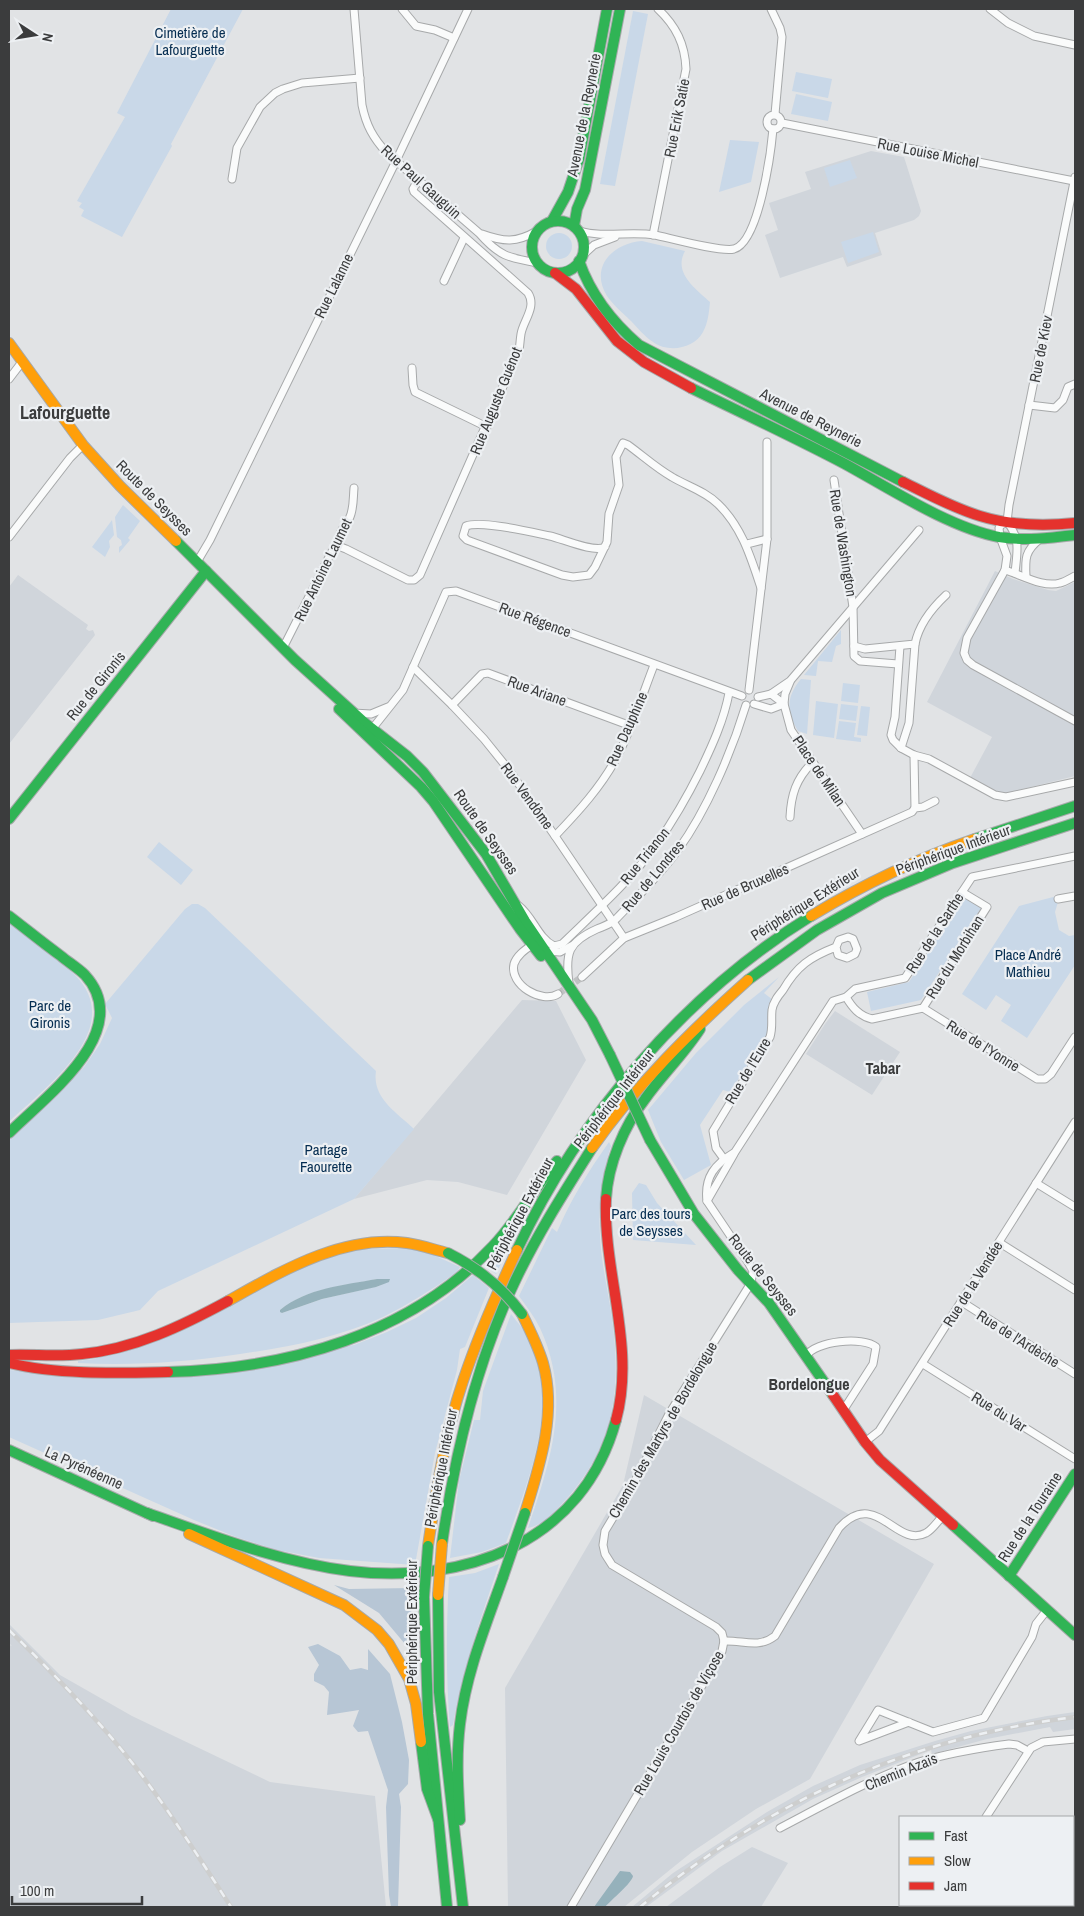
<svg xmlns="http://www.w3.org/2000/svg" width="1084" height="1916" font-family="'Archivo Narrow',sans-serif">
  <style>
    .built { fill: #d0d5db }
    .green { fill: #c9d8e8; fill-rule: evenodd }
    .forest { fill: #b7c6d5 }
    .water { fill: #95b1bb }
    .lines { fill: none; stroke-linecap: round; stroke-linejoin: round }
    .street-tunnel { stroke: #c0c2c3; stroke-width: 7; stroke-dasharray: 7 3.5; stroke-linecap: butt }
    .street-casing { stroke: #a7a9aa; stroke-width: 9 }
    .fast-casing { stroke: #a7a9aa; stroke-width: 12 }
    .slow-casing { stroke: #a7a9aa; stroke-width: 12 }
    .jam-casing { stroke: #a7a9aa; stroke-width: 12 }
    .street { stroke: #fafbfb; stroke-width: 7 }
    .fast { stroke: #30b455; stroke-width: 10 }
    .slow { stroke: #ff9f0a; stroke-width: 10 }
    .jam { stroke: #e5322d; stroke-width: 10 }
    .rail-casing { stroke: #cdcece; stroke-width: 4.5 }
    .rail { stroke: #edf0f3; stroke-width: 2.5; stroke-dasharray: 8; stroke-linecap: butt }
    .fast-bridge-casing { stroke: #a7a9aa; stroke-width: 12; stroke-linecap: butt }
    .slow-bridge-casing { stroke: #a7a9aa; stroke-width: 12; stroke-linecap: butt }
    .fast-bridge { stroke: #30b455; stroke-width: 10 }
    .slow-bridge { stroke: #ff9f0a; stroke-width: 10 }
    .labels { text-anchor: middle; stroke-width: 4.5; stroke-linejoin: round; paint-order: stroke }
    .park-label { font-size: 15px; fill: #052d51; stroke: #edf0f3 }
    .street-label { font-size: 15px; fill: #3b3c3d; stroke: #edf0f3 }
    .neighbourhood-label { font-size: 16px; font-weight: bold; fill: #3b3c3d; stroke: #edf0f3 }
    .quarter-label { font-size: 18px; font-weight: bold; fill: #3b3c3d; stroke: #edf0f3 }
  </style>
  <rect width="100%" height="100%" fill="#e1e3e5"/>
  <!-- built -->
  <g class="built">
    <path d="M871,151L904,157L921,211L919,216L914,220L875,233L882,255L847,267L843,257L780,278L765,235L778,230L769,203L811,189L805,172Z"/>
    <path d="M995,571L1013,579L1048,590L1056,591L1075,582V776L1007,793L999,792L970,778L992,737L927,702Z"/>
    <path d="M18,575L88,625L86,629L89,631L93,630L95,635L9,744V587Z"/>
    <path d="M522,1000L556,1001L586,1060L507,1195L458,1182L427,1180L354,1199Z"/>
    <path d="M835,1011L900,1052L872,1095L806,1054L825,1024Z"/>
    <path d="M644,1395L934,1564L810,1779L756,1809L692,1852L624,1907H508L505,1688L623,1485Z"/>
    <path d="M9,1624L60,1675L132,1716L270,1782L375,1796L386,1907H9V1645L12,1646L9,1643Z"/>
    <path d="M1075,1712V1729L1053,1732L1050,1727L987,1739L932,1754L931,1750L862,1777L813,1799L722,1851L646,1907H632L673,1873L767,1812L813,1786L860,1765L935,1741L971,1731L1047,1716Z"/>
    <path d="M752,1847L788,1863L761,1907H666L720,1867Z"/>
  </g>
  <!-- green -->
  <g class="green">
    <path d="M171,9H243L171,144L172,146L122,237L81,216L84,210L79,207L82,203L77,201L125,117L117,113Z"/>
    <path d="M633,11L648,14L615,186L600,184Z"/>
    <path d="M796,72L832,79L828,98L792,91Z"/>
    <path d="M796,94L832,102L828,121L791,114Z"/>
    <path d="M730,140L759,142L751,182L719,192Z"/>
    <path d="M850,160L857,178L830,187L824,168Z"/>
    <path d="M873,232L879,252L848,263L841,242Z"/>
    <circle cx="559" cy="246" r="13"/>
    <path d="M642,241L685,251C673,273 695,288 710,302C709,312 708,323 703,332C694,349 668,353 653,342C644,336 638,328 631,321C623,313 613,305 607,296C589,267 613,243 642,241Z"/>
    <path d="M123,505L140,521L128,538L130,540L119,553V547L122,545L121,540L117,537L115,517Z"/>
    <path d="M112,520L114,535L109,541L110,547L105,557L92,547Z"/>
    <path d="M841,630V644L836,646L832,662L818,661L816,676L804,675Z"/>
    <path d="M801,679L811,680L807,734L798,731C786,711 786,697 801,679Z"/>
    <path d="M843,683L860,685L858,703L841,701Z"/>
    <path d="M816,701L838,704L834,738L813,735Z"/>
    <path d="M841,704L858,706L856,721L839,719Z"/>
    <path d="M861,706L870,707L867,736L857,735Z"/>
    <path d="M839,721L856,723L854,737L861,738V742L836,739Z"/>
    <path d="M159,842L193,870L181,885L147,857Z"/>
    <path d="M1057,896L1058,902L1055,912L1059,930L1069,936L1075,935V965L1027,1038L1001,1021L1011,1005L996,995L986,1010L962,994L1019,906Z"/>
    <path d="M964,898L981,908L921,1000L871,1011L867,992L909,982Z"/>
    <path d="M192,904H198L205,908L376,1071C372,1098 396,1112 414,1129L354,1199L158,1291L140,1310L98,1320L9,1323V1140L84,1067L100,1044L112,1018L105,1004L185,909Z"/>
    <path d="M9,923C31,939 56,955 75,975C128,1029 44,1088 9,1122Z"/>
    <path d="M779,977L764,993L773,1000L768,1012L767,1035L730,1092L723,1090L700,1125L711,1165L684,1180L661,1142L648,1110L696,1053L744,1005Z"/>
    <path d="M609,1142L611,1146C602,1174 598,1205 600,1235C601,1263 608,1290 612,1318C621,1386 616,1442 569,1496C558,1508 545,1525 528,1528C551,1460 572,1397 540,1328C534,1316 526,1306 519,1296L552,1228L557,1232C571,1199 588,1172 609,1142Z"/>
    <path d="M639,1183L646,1185L657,1203L696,1245L633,1240L632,1193Z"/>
    <path d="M516,1229L517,1231L496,1274L484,1265Z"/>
    <path d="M407,1248L429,1253L460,1267L457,1272C433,1289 409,1304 383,1317C337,1338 289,1347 240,1354C186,1362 133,1366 78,1363V1361L94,1359L302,1268L335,1256L364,1249ZM377,1279L390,1280L379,1286L322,1299L282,1313L280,1310C307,1288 344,1286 377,1279Z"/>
    <path d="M473,1275L489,1288L465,1347L460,1349L457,1370L435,1453L415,1565L319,1558L277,1550L236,1537L194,1520L9,1437V1370L85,1377L149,1378L354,1345L387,1332L416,1318L446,1298Z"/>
    <path d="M511,1314C516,1321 523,1328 527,1335C562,1403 529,1478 506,1543L482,1552L450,1558L459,1481L474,1420H480L483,1391Z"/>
    <path d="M499,1564C481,1618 462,1670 453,1725L450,1727C446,1677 446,1628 449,1577L475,1573Z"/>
  </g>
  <!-- forest -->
  <g class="forest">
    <path d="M334,1585L349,1589L412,1588L410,1650L379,1613Z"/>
    <path d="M318,1644L340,1656L350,1670L361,1668L368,1670V1649L390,1674L402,1722L409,1760L408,1784L399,1794L401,1807L398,1907H391L389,1895L386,1807L388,1790L368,1731L358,1732L353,1726L359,1710L327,1715L329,1692L324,1686L314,1681V1674L319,1665L308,1647Z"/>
  </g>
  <!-- water -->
  <g class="water">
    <path d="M377,1279H390L389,1282L376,1287L322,1299L282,1313L280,1312V1310C307,1288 344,1285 377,1279Z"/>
    <path d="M620,1871L630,1872L633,1876C632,1883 611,1900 605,1907H594Z"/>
  </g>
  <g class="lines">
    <!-- street-tunnel -->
    <path class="street-tunnel" d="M558,994L582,977"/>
    <defs>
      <g id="street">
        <path d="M354,9L362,105C366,125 373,138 387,153L479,233C499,256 508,258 538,263"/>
        <path d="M402,9L416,26L435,30L454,38"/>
        <path d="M771,9L780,28L782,37L775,114"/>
        <path d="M990,9L1008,23L1034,36L1075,45"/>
        <circle cx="774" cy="122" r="7"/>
        <path d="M782,123L1074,181"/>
        <path d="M232,179L237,148L260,107L275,93L283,89L302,83L360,78"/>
        <path d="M579,231C604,238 630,231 655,235C673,239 720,252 734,249C759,242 771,152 773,129"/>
        <path d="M482,234C504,242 516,243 537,231"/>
        <path d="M653,235L686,69C685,44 676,26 658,9"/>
        <path d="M583,255L594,245L615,237"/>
        <path d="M444,281L464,238"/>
        <path d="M412,368L413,385L415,392L487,427"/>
        <path d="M9,379L22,362"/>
        <path d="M1029,405L1055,408L1063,400L1068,387L1075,384"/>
        <path d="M834,480L853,607L854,656L860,661L898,664"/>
        <path d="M1007,522L1009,505L1075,177"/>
        <path d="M1007,522L1001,525L999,528L1000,537L1007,556L1005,570L967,638L964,653L967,660L973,665L1075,721"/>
        <path d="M1007,522C1021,538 1017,552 1015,573"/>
        <path d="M9,537L70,458L83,445"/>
        <path d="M747,544L767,539"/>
        <path d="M338,546L346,549L408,580H414L420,575L519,350C520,345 520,340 521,334C523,321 537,307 528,293L414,192L413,189L418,180"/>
        <path d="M605,547C594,553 563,539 550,536C531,532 482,520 466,526L463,536L467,540L562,575L573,577L589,575L595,567L607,542L609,514L619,485L616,457L623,443L628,445C642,455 656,468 672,477C687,486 705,491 718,504C742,527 751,558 761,588"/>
        <path d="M197,562L210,540L396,161L468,9"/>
        <path d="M1005,570C1022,575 1043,588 1060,583C1065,582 1071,578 1075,576"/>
        <path d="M1026,577C1025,558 1025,551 1040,539"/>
        <path d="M854,646L865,649L915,644C919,624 931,609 946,595"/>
        <path d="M900,646L895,717L891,735L893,740L901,748L914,755L929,759L995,795L1006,797L1075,782"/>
        <path d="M283,648L331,553C337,547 336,544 339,536C341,529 346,525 349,519C354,510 353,498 354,488"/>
        <path d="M413,667L452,705L484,739L509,770L555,836L624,938"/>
        <path d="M749,690L767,539V442"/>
        <path d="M771,694L790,681L919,530"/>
        <path d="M758,697L771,694L784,704L791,730L862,834"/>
        <path d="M754,704L771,709L784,704L785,694L790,682"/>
        <path d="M452,705L482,674L488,673L631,726"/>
        <path d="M353,713L371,714L388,707"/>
        <path d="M370,729H372L403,690L446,592L456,591L742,696"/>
        <path d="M901,748L909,723L915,644"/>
        <path d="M914,755L915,808"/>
        <path d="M790,817C791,795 796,779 812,763"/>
        <path d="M555,836C578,812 601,787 617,757C632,728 642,696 654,665"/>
        <path d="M1058,899L1075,896"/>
        <path d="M519,906C533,917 538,938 554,946L562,944C595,912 630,881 657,844C673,821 687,797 700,771C712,746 724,720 729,693"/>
        <path d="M536,942C528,948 517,954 514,964C509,985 542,1004 558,994"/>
        <path d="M546,951L560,952L573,945"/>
        <path d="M582,977L624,938L676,917L912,812L915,808L923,807L935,801"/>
        <path d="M569,983C565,953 568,942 597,929C604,926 612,924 617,918C638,896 661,874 678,850C707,810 732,751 746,705"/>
        <path d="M846,997C852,1007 859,1016 872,1019L923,1008L987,907L962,892"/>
        <path d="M923,1008L1037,1079H1045L1051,1074L1075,1037"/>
        <path d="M724,1159L716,1148L713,1131L770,1037C773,1027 771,1020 772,1010C773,1002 778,996 783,990C797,966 810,957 836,947L838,955L847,958L855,954L857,949L853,939L848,937L839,940L836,947"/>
        <path d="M1036,1183L1075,1207"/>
        <path d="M707,1201L734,1154"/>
        <path d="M1000,1243L1075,1290"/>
        <path d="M962,1302L1075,1374"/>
        <path d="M806,1356C815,1341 863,1336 876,1347L873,1364L846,1406L842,1409"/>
        <path d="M923,1364L1075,1459"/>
        <path d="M865,1442L879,1431L1075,1122"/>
        <path d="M724,1641L722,1633L716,1627L612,1565L605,1554L603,1545L605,1531L635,1481L669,1414L751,1283L753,1271L748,1262L707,1201C704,1177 715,1164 735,1152L833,1001L846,997L855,989L905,978L972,877L1075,856"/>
        <path d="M724,1641C743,1640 758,1649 775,1636L839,1528C876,1487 896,1549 926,1533C932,1530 937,1522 942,1517"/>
        <path d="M909,1722L859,1741L878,1710L933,1732L984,1718L1032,1637L1036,1624L1047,1610"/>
        <path d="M986,1817L1031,1748L1043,1742L1075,1739"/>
        <path d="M780,1828C824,1805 872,1778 919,1762C949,1753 979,1748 1009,1744L1017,1745L1028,1751"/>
        <path d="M1073,1844L1075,1840"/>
        <path d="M571,1907L700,1689L722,1651L724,1641"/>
        <path d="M927,1907L929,1905"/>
        <path d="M1031,1907L1032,1905"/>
      </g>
      <g id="fast">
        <path d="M552,221L568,192L579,159L607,9"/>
        <circle cx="558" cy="247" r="26"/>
        <path d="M574,226L577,209L585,190L620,9"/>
        <path d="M579,261C591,295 612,322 639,345L903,482"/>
        <path d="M691,388C742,413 794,437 845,464C889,488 950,528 999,537C1024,541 1050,538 1075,535"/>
        <path d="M176,541L295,660L366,724L407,756L423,772L486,854L525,921L592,1020L610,1055"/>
        <path d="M339,709L421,787L433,801L520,929L541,956"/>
        <path d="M9,819L206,571"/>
        <path d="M975,839L1075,806"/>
        <path d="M9,916C26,929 43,943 61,956C68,962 78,968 85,975C136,1031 45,1097 9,1133"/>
        <path d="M748,980L817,930L882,893L953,863L1075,823"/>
        <path d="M650,1140L694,1214L738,1270L769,1303L833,1395"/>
        <path d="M606,1199C608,1164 624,1126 645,1099C662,1075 684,1054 700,1029"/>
        <path d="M517,1250C579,1117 686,993 811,916"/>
        <path d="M168,1372C287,1369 410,1335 493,1246C518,1220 534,1188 557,1161"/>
        <path d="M9,1450L153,1516"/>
        <path d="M147,1513C213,1536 280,1562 350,1571C466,1585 583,1542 616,1420"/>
        <path d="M953,1525L1075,1635"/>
        <path d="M442,1544C455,1453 476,1362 516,1279C538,1233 565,1191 592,1148"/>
        <path d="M1009,1576L1075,1474"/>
        <path d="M438,1595L439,1692L463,1907"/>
        <path d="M424,1597L428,1714L447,1907"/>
        <path d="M421,1742L427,1789L438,1819"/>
        <path d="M460,1820C458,1788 456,1756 460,1724C466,1673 486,1625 503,1577"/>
      </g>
      <g id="slow">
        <path d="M9,343L83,445L120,486L176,541"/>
        <path d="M811,916C864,884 916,859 975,839"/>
        <path d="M592,1148C636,1085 691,1031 748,980"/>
        <path d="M228,1301C282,1271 343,1234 407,1243C421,1245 435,1250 448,1253"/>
        <path d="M522,1314C530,1330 538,1346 543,1363C557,1413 540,1465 525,1513"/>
        <path d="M189,1534L344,1605L377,1630L389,1644L409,1679L416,1704L421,1742"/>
        <path d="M428,1546C436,1491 445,1434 463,1381C478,1336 497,1293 517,1250"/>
      </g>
      <g id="jam">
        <path d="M555,273L576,289L617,341L644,362L691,388"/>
        <path d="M903,482C928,494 953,508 980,516C1009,525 1045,526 1075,523"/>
        <path d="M606,1199C603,1273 636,1347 616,1420"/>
        <path d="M9,1355C33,1354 58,1357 82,1354C134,1349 182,1326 228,1301"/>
        <path d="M9,1363C58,1375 118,1373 168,1372"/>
        <path d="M833,1395L865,1442L880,1460L953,1525"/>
      </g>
    </defs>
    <!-- street casing -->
    <use href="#street" class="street-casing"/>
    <!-- fast casing -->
    <use href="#fast" class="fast-casing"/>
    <!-- slow casing -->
    <use href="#slow" class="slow-casing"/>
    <!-- jam casing -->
    <use href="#jam" class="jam-casing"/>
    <!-- street -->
    <use href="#street" class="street"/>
    <!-- fast -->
    <use href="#fast" class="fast"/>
    <!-- slow -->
    <use href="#slow" class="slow"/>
    <!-- jam -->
    <use href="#jam" class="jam"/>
    <defs>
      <g id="rail">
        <path d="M9,1630C53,1673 96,1717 134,1765C169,1810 200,1859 231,1907"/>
        <path d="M640,1907C767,1802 911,1737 1075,1717"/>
      </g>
    </defs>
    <!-- rail casing -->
    <use href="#rail" class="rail-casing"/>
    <!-- rail -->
    <use href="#rail" class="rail"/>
    <defs>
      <g id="fast-bridge">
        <path d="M610,1055L650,1140"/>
        <path d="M448,1253C478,1268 502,1287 522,1314"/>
        <path d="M503,1577L525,1513"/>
        <path d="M424,1597L428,1546"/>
      </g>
      <path id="slow-bridge" d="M438,1595L442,1544"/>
    </defs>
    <!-- fast-bridge casing -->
    <use href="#fast-bridge" class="fast-bridge-casing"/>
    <!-- slow-bridge casing -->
    <use href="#slow-bridge" class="slow-bridge-casing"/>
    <!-- fast-bridge -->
    <use href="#fast-bridge" class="fast-bridge"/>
    <!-- slow-bridge -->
    <use href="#slow-bridge" class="slow-bridge"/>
  </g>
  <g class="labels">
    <!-- park labels -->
    <g class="park-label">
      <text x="190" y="38">Cimetière de<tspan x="190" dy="17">Lafourguette</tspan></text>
      <text x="1028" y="960">Place André<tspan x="1028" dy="17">Mathieu</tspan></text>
      <text x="50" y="1011">Parc de<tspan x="50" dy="17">Gironis</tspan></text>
      <text x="326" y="1155">Partage<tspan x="326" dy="17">Faourette</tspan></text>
      <text x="651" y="1219">Parc des tours<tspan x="651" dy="17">de Seysses</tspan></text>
    </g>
    <!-- street labels -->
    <g class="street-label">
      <text transform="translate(584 115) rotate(-79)" y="5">Avenue de la Reynerie</text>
      <text transform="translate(677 118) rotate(-79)" y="5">Rue Erik Satie</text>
      <text transform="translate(928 153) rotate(11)" y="5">Rue Louise Michel</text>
      <text transform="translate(421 182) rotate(42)" y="5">Rue Paul Gauguin</text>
      <text transform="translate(334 286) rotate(-64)" y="5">Rue Lalanne</text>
      <text transform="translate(1041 349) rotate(-79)" y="5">Rue de Kiev</text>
      <text transform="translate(496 401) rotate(-68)" y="5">Rue Auguste Guénot</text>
      <text transform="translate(811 418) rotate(27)" y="5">Avenue de Reynerie</text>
      <text transform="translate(154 498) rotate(45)" y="5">Route de Seysses</text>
      <text transform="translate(843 543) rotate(81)" y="5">Rue de Washington</text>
      <text transform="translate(323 570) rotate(-64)" y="5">Rue Antoine Laumet</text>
      <text transform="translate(535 620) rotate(20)" y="5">Rue Régence</text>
      <text transform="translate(96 686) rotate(-51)" y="5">Rue de Gironis</text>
      <text transform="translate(537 691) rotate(20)" y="5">Rue Ariane</text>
      <text transform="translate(627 729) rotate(-66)" y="5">Rue Dauphine</text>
      <text transform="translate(819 771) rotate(56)" y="5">Place de Milan</text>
      <text transform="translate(527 796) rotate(54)" y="5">Rue Vendôme</text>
      <text transform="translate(486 832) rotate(55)" y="5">Route de Seysses</text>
      <text transform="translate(953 850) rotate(-20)" y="5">Périphérique Intérieur</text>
      <text transform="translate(645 856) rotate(-51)" y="5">Rue Trianon</text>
      <text transform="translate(653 876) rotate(-50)" y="5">Rue de Londres</text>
      <text transform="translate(745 887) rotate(-24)" y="5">Rue de Bruxelles</text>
      <text transform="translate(805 904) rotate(-32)" y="5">Périphérique Extérieur</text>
      <text transform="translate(935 933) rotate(-57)" y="5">Rue de la Sarthe</text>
      <text transform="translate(955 957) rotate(-58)" y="5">Rue du Morbihan</text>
      <text transform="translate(983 1046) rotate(32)" y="5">Rue de l'Yonne</text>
      <text transform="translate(748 1071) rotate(-59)" y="5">Rue de l'Eure</text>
      <text transform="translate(614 1099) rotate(-52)" y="5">Périphérique Intérieur</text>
      <text transform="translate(520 1214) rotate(-62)" y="5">Périphérique Extérieur</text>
      <text transform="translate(763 1275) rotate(51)" y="5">Route de Seysses</text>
      <text transform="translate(973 1284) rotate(-58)" y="5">Rue de la Vendée</text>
      <text transform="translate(1018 1339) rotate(32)" y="5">Rue de l'Ardèche</text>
      <text transform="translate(999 1412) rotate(32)" y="5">Rue du Var</text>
      <text transform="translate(663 1430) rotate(-60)" y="5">Chemin des Martyrs de Bordelongue</text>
      <text transform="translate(84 1468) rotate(24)" y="5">La Pyrénéenne</text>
      <text transform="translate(441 1468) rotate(-79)" y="5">Périphérique Intérieur</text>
      <text transform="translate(1030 1517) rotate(-57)" y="5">Rue de la Touraine</text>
      <text transform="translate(412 1622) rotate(-90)" y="5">Périphérique Extérieur</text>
      <text transform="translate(679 1723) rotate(-60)" y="5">Rue Louis Courtois de Viçose</text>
      <text transform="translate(901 1772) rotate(-22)" y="5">Chemin Azaïs</text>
    </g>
    <!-- neighbourhood labels -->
    <g class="neighbourhood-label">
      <text x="883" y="1074">Tabar</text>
      <text x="809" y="1390">Bordelongue</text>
    </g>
    <!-- quarter labels -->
    <g class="quarter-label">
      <text x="65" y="419">Lafourguette</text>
    </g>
  </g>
  <!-- border -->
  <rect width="1084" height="1916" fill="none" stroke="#3b3c3d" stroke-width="20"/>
  <!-- legend -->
  <rect x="899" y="1816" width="175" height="90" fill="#edf0f3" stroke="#a6a8aa"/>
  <rect x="909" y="1832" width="25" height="8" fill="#30b455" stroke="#a6a8aa"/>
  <text x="944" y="1841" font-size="15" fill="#3b3c3d">Fast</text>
  <rect x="909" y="1857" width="25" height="8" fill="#ff9f0a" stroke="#a6a8aa"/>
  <text x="944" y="1866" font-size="15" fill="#3b3c3d">Slow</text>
  <rect x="909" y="1882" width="25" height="8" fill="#e5322d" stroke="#a6a8aa"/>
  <text x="944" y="1891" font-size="15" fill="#3b3c3d">Jam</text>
  <!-- north arrow -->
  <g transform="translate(35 35) rotate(102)" stroke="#edf0f3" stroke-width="4" paint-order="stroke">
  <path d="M0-4L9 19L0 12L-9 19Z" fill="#3b3c3d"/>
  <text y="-8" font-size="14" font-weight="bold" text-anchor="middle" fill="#3b3c3d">N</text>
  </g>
  <!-- scale -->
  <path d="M12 1896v8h130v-8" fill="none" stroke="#3b3c3d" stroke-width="2.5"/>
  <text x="20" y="1896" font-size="15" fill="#3b3c3d" stroke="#edf0f3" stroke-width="4" paint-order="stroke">100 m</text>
</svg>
